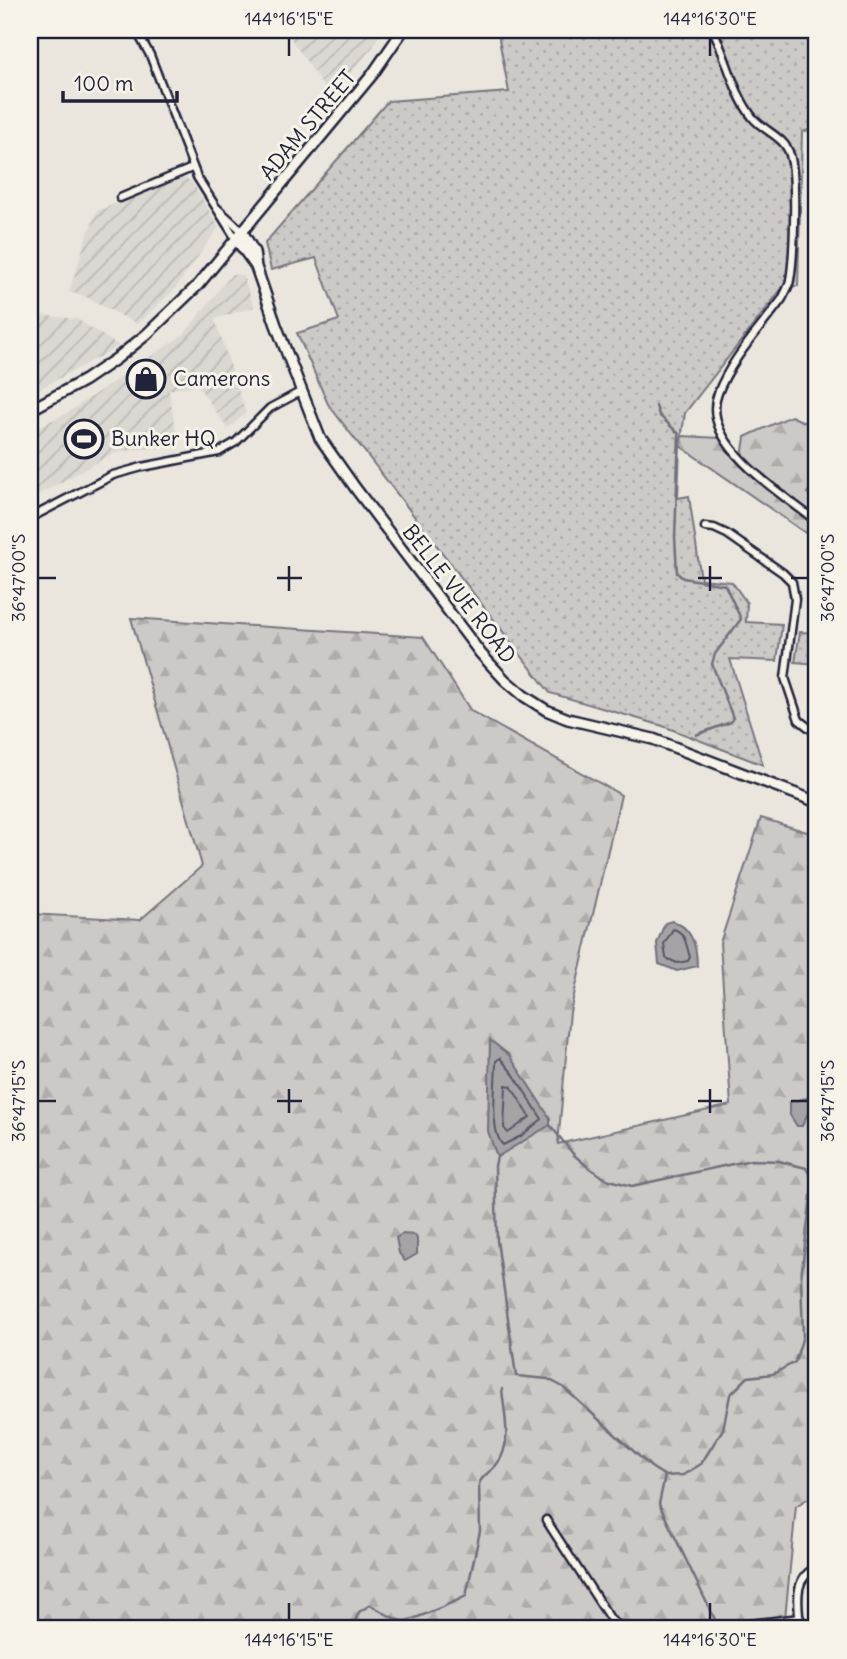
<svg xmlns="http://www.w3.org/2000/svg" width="847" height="1659" font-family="Delius,sans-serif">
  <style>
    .industrial { fill: url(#industrial-furrows) }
    .grass { fill: url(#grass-dots); stroke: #787680; stroke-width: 2 }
    .forest { fill: url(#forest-firs); stroke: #787680; stroke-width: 2 }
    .water { fill: #a6a3a6; stroke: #716f7b; stroke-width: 2 }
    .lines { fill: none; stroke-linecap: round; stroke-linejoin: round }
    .shore { stroke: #575666; stroke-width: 2 }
    .stream { stroke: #716f7b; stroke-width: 2.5 }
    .street-casing { stroke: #22223b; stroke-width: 11 }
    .secondary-casing { stroke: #22223b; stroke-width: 14 }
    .street { stroke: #f7f3e8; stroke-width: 6 }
    .secondary { stroke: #f7f3e8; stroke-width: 9 }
    .ticks { fill: none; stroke: #22223b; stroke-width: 2.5 }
    .labels { text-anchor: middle; stroke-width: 6; stroke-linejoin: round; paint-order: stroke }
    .street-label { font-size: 21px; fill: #22223b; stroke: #f7f3e8 }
    .poi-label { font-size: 21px; fill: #22223b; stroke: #f7f3e8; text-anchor: start }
    .neatline { fill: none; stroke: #22223b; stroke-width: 2.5 }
    .ticks-label { font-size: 18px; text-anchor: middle; fill: #22223b }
  </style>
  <defs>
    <pattern id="industrial-furrows" width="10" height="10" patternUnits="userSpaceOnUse" patternTransform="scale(1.75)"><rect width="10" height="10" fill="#dbd8d2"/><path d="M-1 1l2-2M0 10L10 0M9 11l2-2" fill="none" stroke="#bcb9b5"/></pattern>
    <pattern id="grass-dots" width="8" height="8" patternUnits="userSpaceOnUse" patternTransform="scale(1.75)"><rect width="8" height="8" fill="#cdc9c6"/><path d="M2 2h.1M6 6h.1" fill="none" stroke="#b0acab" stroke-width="1.8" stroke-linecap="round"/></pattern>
    <pattern id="forest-firs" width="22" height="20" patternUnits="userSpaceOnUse" patternTransform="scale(1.75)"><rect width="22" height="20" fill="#cdc9c6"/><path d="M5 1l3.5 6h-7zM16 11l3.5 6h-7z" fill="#b0acab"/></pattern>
  </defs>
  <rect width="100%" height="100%" fill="#eae6de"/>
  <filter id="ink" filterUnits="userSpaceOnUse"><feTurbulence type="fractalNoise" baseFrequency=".0143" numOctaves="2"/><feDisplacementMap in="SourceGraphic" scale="14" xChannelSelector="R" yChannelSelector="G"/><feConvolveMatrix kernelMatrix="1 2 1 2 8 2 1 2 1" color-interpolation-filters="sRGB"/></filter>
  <g filter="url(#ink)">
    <!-- industrial -->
    <g class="industrial">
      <path d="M285,30H382L373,47L330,96Z"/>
      <path d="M182,176L192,182L219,227L175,289L137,324L82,295L69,292L87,236L97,211Z"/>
      <path d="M232,274L243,275L254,307L215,319L246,413L228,429L198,386L195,385L169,390L178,445L116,452L30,499V431L67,413L184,334Z"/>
      <path d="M30,314L77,319L119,346L30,394Z"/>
    </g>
    <!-- grass -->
    <g class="grass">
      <path d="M503,30H817V128L802,132L798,286L783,287L685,413L680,446L678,498L689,496L701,579L732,582L747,603L746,622L782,624L777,661L730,659L763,765L663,726L550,693L328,404L297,333L339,320L316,258L271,270L265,243L388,101L509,92L499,39Z"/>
      <path d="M800,632L817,633V664L795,662Z"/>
    </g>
    <!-- forest -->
    <g class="forest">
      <path d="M791,416L817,428V480L807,493L817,500V518L742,457L745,437Z"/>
      <path d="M682,436L720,438L735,458L817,526V541L680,446Z"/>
      <path d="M131,618L423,637L471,711L621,795L570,1012L558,1144L731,1105L720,943L761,818L817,835V1493L796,1506L784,1629H30V914L140,920L202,866Z"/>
    </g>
    <!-- water -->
    <g class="water">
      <path d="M672,921C692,927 697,947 697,966L677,971L659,964L657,943L665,923Z"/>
      <path d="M490,1040L509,1055L550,1118V1125L497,1157L488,1131Z"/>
      <path d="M807,1098L811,1107L802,1126H797L790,1115V1102Z"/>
      <path d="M402,1234L415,1235L417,1239V1254L405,1261L399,1253L396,1238Z"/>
    </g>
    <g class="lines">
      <!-- shore -->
      <g class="shore">
        <path d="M673,929C686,932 686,946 690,957L688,961L677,963L666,958L664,944Z"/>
        <path d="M500,1058L514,1075L542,1119L521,1136L503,1145C489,1132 496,1081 496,1061Z"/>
        <path d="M506,1085L511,1086L530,1117L508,1133L504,1128Z"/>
      </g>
      <!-- stream -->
      <g class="stream">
        <path d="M656,406L659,415L679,434L675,537L677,573L683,578L725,585L741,619L715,654L712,664L733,718L731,722L696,735"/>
        <path d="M497,1157L495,1166L497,1240L516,1376L548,1379L563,1387L651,1467L665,1476L683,1475L701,1464L723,1429L730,1395L748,1377L773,1374L795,1362L803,1336L801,1278L813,1180L806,1168L779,1161L751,1160L632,1186L606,1179L588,1167L574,1155L550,1125"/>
        <path d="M665,1476L659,1504L718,1626"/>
        <path d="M352,1629L359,1612L370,1605C381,1610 394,1621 405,1621C411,1621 459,1600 466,1596L480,1531L479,1484C482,1475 491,1472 497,1464C513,1444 504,1413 502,1389"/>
      </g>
      <defs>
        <g id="street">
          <path d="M136,30L150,55L197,177L236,239"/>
          <path d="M713,30C727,58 733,93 753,118C765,132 785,137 790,155C797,176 794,257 790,280C789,287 785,293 782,299C760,329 731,359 718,393C698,444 785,495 817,522"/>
          <path d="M120,198L192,168"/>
          <path d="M217,208L242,231"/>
          <path d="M30,518L113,475L142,467L219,452L236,442L270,408L300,392"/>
          <path d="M705,527L714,528L727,534L783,573L792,582L795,599L785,678L799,720L817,734"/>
          <path d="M546,1520L611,1620L623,1629"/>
          <path d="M708,1629L800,1618"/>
          <path d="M800,1629C799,1605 791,1579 817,1567"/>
        </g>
        <g id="secondary">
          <path d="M242,231L254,252L256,267L276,325L320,438L356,489L481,654L505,680L524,696L546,710L568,719L653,739L817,802"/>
          <path d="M236,239L255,265"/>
          <path d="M30,410L85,380L116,359L147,334L198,285L372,75L403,30"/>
        </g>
      </defs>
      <!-- street casing -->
      <use href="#street" class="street-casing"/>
      <!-- secondary casing -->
      <use href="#secondary" class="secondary-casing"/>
      <!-- street -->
      <use href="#street" class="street"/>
      <!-- secondary -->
      <use href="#secondary" class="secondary"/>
    </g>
  </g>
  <!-- ticks -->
  <path class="ticks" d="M289,38V56M710,38V56M289,566V591M710,566V591M38,578H56M277,578H302M698,578H722M791,578H808M289,1089V1113M710,1089V1113M38,1101H56M277,1101H302M698,1101H722M791,1101H808M289,1603V1620M710,1603V1620"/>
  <!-- icons -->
  <defs>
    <symbol id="shop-ring" viewBox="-11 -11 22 22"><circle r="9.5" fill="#f7f3e8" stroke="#22223b" stroke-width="1.5"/><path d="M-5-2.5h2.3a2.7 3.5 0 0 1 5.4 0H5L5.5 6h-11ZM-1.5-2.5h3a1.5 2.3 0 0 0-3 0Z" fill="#22223b"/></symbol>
    <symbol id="stadium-ring" viewBox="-11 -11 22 22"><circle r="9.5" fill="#f7f3e8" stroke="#22223b" stroke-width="1.5"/><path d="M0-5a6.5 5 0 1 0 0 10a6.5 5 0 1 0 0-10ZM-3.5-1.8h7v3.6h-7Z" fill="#22223b"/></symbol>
  </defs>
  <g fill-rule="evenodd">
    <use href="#shop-ring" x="124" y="357" width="44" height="44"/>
    <use href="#stadium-ring" x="62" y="417" width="44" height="44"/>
  </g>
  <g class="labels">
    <!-- street labels -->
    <g class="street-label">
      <text transform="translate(308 125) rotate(-50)" y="7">ADAM STREET</text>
      <text transform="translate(459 594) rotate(52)" y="7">BELLE VUE ROAD</text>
    </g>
    <!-- poi labels -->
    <g class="poi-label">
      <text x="173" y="386">Camerons</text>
      <text x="111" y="446">Bunker HQ</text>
    </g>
  </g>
  <!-- margin -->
  <rect width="847" height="1659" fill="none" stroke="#f7f3e8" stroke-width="77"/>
  <!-- scale -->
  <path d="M63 91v10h114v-10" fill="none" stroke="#22223b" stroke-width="3.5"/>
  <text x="74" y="91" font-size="21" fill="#22223b" stroke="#f7f3e8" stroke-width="5" paint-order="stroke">100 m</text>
  <rect x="38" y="38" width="770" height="1582" class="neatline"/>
  <g class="ticks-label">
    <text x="289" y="25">144°16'15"E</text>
    <text x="710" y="25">144°16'30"E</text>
    <text transform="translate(19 578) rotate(-90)" y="6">36°47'00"S</text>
    <text transform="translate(828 578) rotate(-90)" y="6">36°47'00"S</text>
    <text transform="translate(19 1101) rotate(-90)" y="6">36°47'15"S</text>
    <text transform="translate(828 1101) rotate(-90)" y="6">36°47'15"S</text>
    <text x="289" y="1646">144°16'15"E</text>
    <text x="710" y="1646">144°16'30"E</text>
  </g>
</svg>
